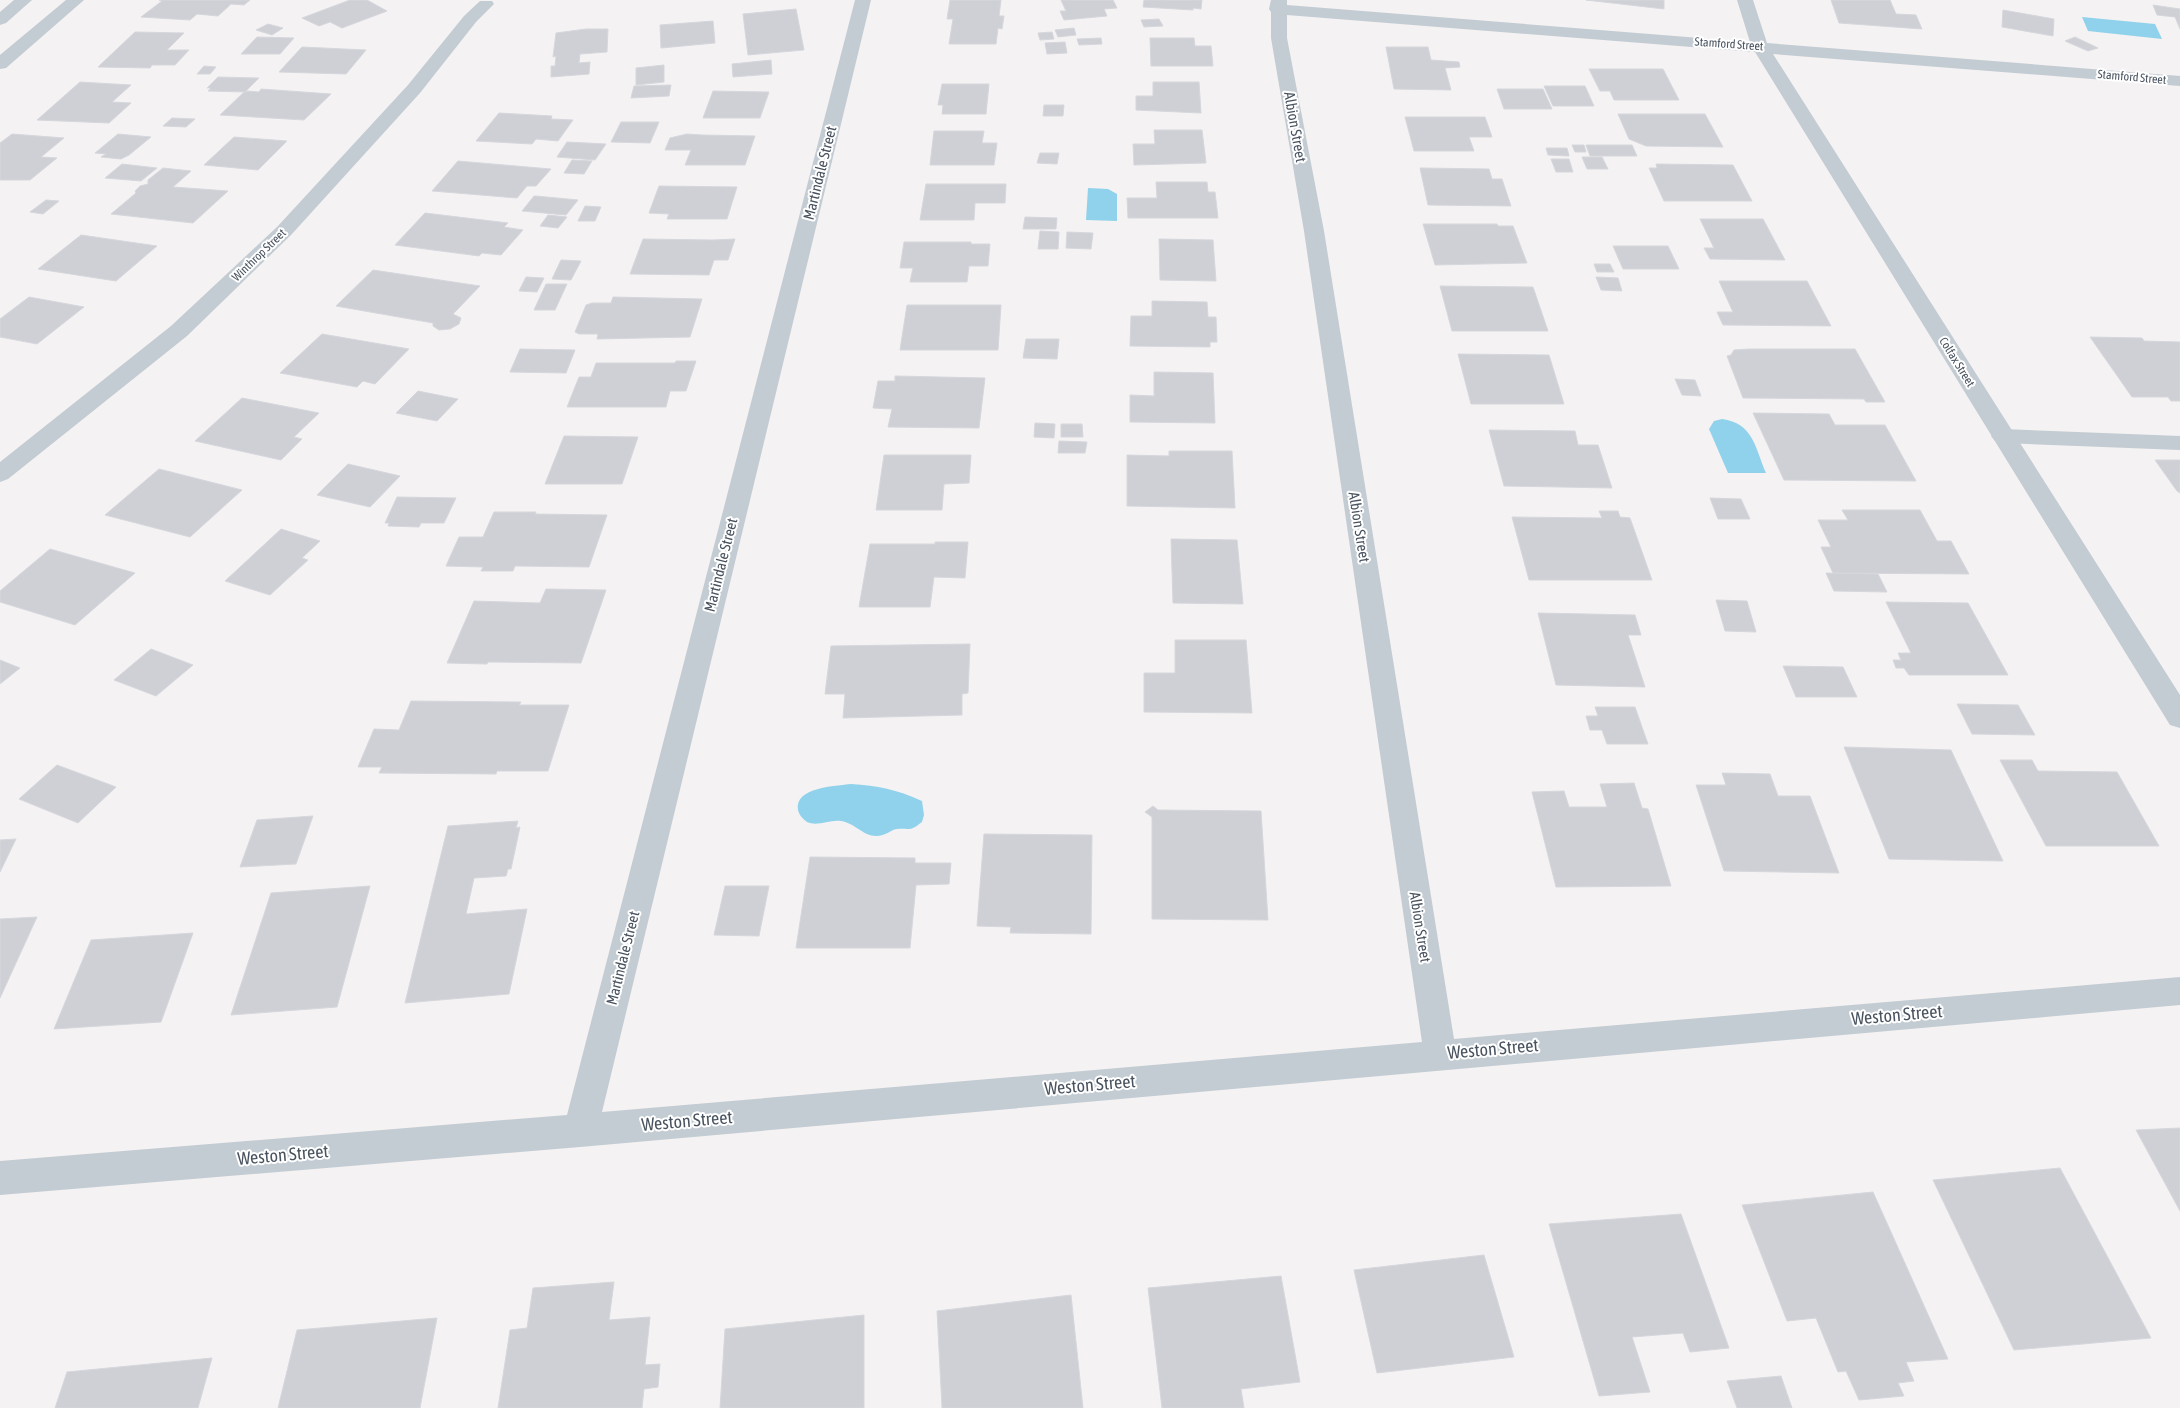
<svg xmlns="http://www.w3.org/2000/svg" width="2180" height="1408" font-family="'Asap Condensed',sans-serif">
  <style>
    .water { fill: #90d2eb }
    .building { fill: #ced0d6; stroke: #d6d7dd }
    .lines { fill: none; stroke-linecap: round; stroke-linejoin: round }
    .lane { fill: #c3cbd3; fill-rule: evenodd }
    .street { fill: #c3cbd3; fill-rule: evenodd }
    .labels { text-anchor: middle; stroke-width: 4; stroke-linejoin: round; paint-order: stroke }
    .far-street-label { font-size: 12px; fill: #49535f; stroke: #fff }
    .street-label { font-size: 15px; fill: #49535f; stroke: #fff }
    .near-street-label { font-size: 18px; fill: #49535f; stroke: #fff }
  </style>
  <rect width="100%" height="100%" fill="#f4f2f2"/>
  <!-- water -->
  <g class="water">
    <path d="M2082,17L2155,24L2162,39L2088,31Z"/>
    <path d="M1088,188L1108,189L1117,194V221L1086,220Z"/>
    <path d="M1722,419C1753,423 1755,447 1766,473H1728L1709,429L1714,421Z"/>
    <path d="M851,784C878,786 896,789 922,801L924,815L922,822C909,832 911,828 897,829C890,830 886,836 876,836C863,836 855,823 841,821C830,819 818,827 807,822C803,819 799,815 798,810C794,787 836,786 851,784Z"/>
  </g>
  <!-- building -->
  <g class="building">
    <path d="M159,0H250L244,5L231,4L218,16L197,14L190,20L141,17L162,1Z"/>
    <path d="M350,0H367L387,11L342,28L330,22L319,26L302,18Z"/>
    <path d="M950,0H1001L999,16H1004L1002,29L998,28L996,44H949L953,19H947Z"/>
    <path d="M1061,0H1113L1117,8L1104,9L1107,16L1064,20L1060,11H1066Z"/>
    <path d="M1144,0H1202L1201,9L1193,8V10L1143,7Z"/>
    <path d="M1586,0H1664V9Z"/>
    <path d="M1831,0H1890L1896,14L1916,15L1922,29L1839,23Z"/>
    <path d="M2153,5L2180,9V29L2175,17L2157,15Z"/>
    <path d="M796,9L804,50L748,55L743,14Z"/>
    <path d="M2003,10L2054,19L2053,36L2002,27Z"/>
    <path d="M1159,19L1163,26L1144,27L1141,20Z"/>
    <path d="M713,21L715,43L661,48L660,25Z"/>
    <path d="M268,24L283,28L272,35L256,30Z"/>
    <path d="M1074,28L1076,35L1058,37L1055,30Z"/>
    <path d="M586,29H608L607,52L580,54L579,63L590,62L589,74L551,77V66H555L556,56L553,57L556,33Z"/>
    <path d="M135,32L184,33L167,50H189L175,65H152L150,68L98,67Z"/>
    <path d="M1052,32L1054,39L1040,40L1038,33Z"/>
    <path d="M257,37L294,38L280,54H241Z"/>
    <path d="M2075,37L2098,48L2088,51L2065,41Z"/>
    <path d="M1101,38L1102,44L1079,45L1077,39Z"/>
    <path d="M1150,38H1194L1195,46H1211L1213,66H1151Z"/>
    <path d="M1065,42L1067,53L1047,54L1045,43Z"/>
    <path d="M302,47L366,50L346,74L279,72Z"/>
    <path d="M1386,47H1428L1431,60L1459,62L1460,67L1445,68L1451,90L1394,89Z"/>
    <path d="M771,60L772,74L733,77L732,64Z"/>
    <path d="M664,65V82L636,85V68Z"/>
    <path d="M204,66L216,67L210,74H197Z"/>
    <path d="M1589,69H1663L1679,100H1614L1610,91H1600Z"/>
    <path d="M218,77L259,78L245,92L208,91L211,88H207Z"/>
    <path d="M80,82L131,85L112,102L131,103L109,123L37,120Z"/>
    <path d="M1153,82H1199L1201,113L1136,110V96H1153Z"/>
    <path d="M942,84H989L986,114H942L943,105H938Z"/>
    <path d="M671,85L669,96L631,98L634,86Z"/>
    <path d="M1544,86H1585L1594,106H1553Z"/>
    <path d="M261,89L331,94L304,120L220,115L243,93L248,91L259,92Z"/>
    <path d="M1497,89H1543L1552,109H1504Z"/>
    <path d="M713,91L769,92L760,118H703Z"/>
    <path d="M1044,105H1064L1063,116H1043Z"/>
    <path d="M499,113L552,116L551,119L573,120L558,141L536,139L532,144L476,141Z"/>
    <path d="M1618,114H1705L1723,147L1646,146L1629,139Z"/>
    <path d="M1405,117H1485L1492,137H1469L1474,151H1414Z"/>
    <path d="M172,118L195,119L186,127L163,126Z"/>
    <path d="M621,122H659L650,143L611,142Z"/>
    <path d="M1154,130H1202L1206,163L1134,165L1133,144H1155Z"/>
    <path d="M934,131H984L982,143H997L994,165H930Z"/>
    <path d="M12,134L64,138L41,157L57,158L30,180H0V143Z"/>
    <path d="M118,134L151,137L129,155L121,159L101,157L106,154L95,153Z"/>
    <path d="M687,134L702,135L755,136L745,165H685L691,150H665L670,138Z"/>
    <path d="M234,137L287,141L258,170L204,165Z"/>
    <path d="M567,142L606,144L595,160L557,157Z"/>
    <path d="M1572,145H1584L1586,152H1575Z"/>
    <path d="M1586,145H1632L1637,156H1590Z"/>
    <path d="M1546,148H1567L1569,156L1548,155Z"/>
    <path d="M1040,153H1059L1057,164L1037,163Z"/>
    <path d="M1582,157H1602L1608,169H1587Z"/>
    <path d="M1551,159H1569L1573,172H1556Z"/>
    <path d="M572,160L592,161L584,174L564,173Z"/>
    <path d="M458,161L551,169L536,186H527L517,198L432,191Z"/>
    <path d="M122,164L157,168L141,181L105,178Z"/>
    <path d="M1656,164L1733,165L1752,201H1664L1649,168H1657Z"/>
    <path d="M163,168L191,171L173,187L228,191L193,223L111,214L136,193L135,191L140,186L148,184V180Z"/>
    <path d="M1420,168L1489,169L1492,179H1502L1511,206L1428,205Z"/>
    <path d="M1156,182H1207L1208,192H1215L1218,218H1128L1127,198H1157Z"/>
    <path d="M926,184H1006L1005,203H975L974,220H920Z"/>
    <path d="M659,186L737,187L727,219H667L669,214L649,213Z"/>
    <path d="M534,196H536L578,200L566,215L522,211Z"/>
    <path d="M46,200L59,201L43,214L30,212Z"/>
    <path d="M585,206L601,207L595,221H578Z"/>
    <path d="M425,213L508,223L504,227L523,230L501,255L482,253L479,256L395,245Z"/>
    <path d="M548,215L567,217L558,228L540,226Z"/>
    <path d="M1025,217L1057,218L1056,229H1023Z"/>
    <path d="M1700,219H1763L1785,260L1710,259L1704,248H1714Z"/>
    <path d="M1423,224H1497L1498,226H1513L1527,263L1435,265Z"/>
    <path d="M1040,231L1059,232L1058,249H1038Z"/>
    <path d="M1067,232L1093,233L1091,249L1066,248Z"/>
    <path d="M81,235L157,246L116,281L38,269Z"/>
    <path d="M643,239L713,240L735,239L728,260H714L709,275L630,274Z"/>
    <path d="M1159,239L1213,240L1216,281L1160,280Z"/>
    <path d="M904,242H971V244H990L988,266H969L967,282H910L913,268H900Z"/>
    <path d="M1613,246H1668L1679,269H1623Z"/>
    <path d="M561,260L581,261L571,280L552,279Z"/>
    <path d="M1594,264H1610L1614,272H1597Z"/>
    <path d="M373,270L480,286L453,314L461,318L459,324L450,329L439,330L433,326V323L336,306Z"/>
    <path d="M526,277L544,278L537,292L519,291Z"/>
    <path d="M1596,277L1618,278L1622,291L1601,290Z"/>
    <path d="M1719,281H1807L1831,326L1723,325L1717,312H1733Z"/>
    <path d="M546,284H567L555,310H534Z"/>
    <path d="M1440,286L1533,287L1548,331H1452Z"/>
    <path d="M29,297L84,307L37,344L0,337V319Z"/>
    <path d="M613,297L702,299L690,337L597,339L598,334H579L575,332L586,305L592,303H611Z"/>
    <path d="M1152,301L1207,302L1208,317H1216L1217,342H1210V347L1130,346L1131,316H1152Z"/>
    <path d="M907,305H1001L998,350H900Z"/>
    <path d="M322,334L409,349L375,384L363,381L357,387L280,373Z"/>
    <path d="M2090,337L2142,338L2144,341L2180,342V401H2171L2168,397H2132Z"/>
    <path d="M1026,339H1059L1057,359L1023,358Z"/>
    <path d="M520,349L575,350L566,373L510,372Z"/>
    <path d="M1749,349H1855L1885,402H1866L1864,399L1743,398L1727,356L1731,355L1734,350Z"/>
    <path d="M1458,354L1549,355L1564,404H1471Z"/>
    <path d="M676,361H696L686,391H670L666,407H567L579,377H591L596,363H675Z"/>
    <path d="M1154,372L1213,373L1215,423L1130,422V395L1154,396Z"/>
    <path d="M895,376L985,378L979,428L888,427L892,409L873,408L878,381H895Z"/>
    <path d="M1675,379L1695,380L1701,396L1682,395Z"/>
    <path d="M418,391L458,399L437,421L396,413Z"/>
    <path d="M242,398L319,413L294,437L302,439L281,460L195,441Z"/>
    <path d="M1753,413L1829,414L1835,425H1885L1916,481L1784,480Z"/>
    <path d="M1035,423L1055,424L1054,438L1034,437Z"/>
    <path d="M1061,424H1082L1083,437H1061Z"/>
    <path d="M1489,430L1575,431L1578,445H1598L1612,488L1504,486Z"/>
    <path d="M564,436L638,437L622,484H545Z"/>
    <path d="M1059,441L1087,442L1085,453H1058Z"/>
    <path d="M1169,451H1232L1235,508L1127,506V455L1169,456Z"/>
    <path d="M884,455H971L969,483L944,484L942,510H876Z"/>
    <path d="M2155,460H2180V493L2177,491Z"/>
    <path d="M348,464L400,476L370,507L317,495Z"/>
    <path d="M159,469L242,490L190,537L105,515Z"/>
    <path d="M397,497L456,498L444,523H421L419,527L388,526L389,523H385Z"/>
    <path d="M1710,498L1741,499L1750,519H1718Z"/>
    <path d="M1842,510H1920L1937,541H1951L1969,574L1833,573L1821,547H1831L1818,520H1848Z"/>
    <path d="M1599,511H1618L1620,517L1630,518L1652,580H1529L1512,517L1602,518Z"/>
    <path d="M494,512H536L535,514L607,515L589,567L515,566L513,571H481L483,567L446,566L459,537H483Z"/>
    <path d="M281,529L320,541L302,558L308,560L270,595L225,581Z"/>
    <path d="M1171,539L1237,540L1243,604L1173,603Z"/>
    <path d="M935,542H968L965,578L934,577L930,607H859L870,544H935Z"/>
    <path d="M50,549L135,573L75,625L0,602V591Z"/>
    <path d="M1826,573L1878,574L1887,592L1834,591Z"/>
    <path d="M546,589L606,590L581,663L488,662L487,664L447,663L474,601L540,603Z"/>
    <path d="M1716,600L1747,601L1756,632L1725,631Z"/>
    <path d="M1886,602L1968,603L2008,675H1909L1904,668H1896L1893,660H1901L1898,653H1911Z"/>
    <path d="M1538,613L1635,615L1641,635H1628L1645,687L1556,685Z"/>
    <path d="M1175,640H1246L1252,713L1144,712V673H1175Z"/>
    <path d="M970,644L968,693L962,694V715L843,718L845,694H825L831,646Z"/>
    <path d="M151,649L193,665L156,696L114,680Z"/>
    <path d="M0,660L20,668L0,684Z"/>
    <path d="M1783,666L1843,667L1857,697H1796Z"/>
    <path d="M411,701L521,702L519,705H569L548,771H497L496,774L379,773L382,767H358L374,729L399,730Z"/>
    <path d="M1957,704L2018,705L2035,735L1972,734Z"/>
    <path d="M1595,707H1635L1648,744H1607L1602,730H1590L1586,716H1598Z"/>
    <path d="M1844,747L1951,750L2003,861L1889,859Z"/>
    <path d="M2000,760H2032L2038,771L2117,772L2159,846H2046Z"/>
    <path d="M57,765L116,787L78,823L19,799Z"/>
    <path d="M1722,773L1770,774L1778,796H1810L1839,873L1724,871L1696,785H1726Z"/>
    <path d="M1634,783L1642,808L1648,809L1671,886L1556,887L1532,792L1564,791L1569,807H1607L1600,784Z"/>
    <path d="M1153,806L1158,810L1261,811L1268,920L1152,919V817L1145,812Z"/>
    <path d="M313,816L296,864L240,867L257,820Z"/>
    <path d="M518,821L516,828L520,827L511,869H508L506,876L474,878L466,914L527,909L509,994L405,1003L448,826Z"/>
    <path d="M984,834L1092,835L1091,934L1010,933L1011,927L977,926Z"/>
    <path d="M16,839L0,872V840Z"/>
    <path d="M810,857L915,858V863H951L949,884L916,885L910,948H796Z"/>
    <path d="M370,886L337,1007L231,1015L271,893Z"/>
    <path d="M725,886H769L759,936L714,935Z"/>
    <path d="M37,917L0,998V919Z"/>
    <path d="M193,933L161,1022L54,1029L91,940Z"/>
    <path d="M2180,1128V1211L2136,1130Z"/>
    <path d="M2060,1168L2151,1338L2014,1350L1933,1180Z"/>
    <path d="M1873,1192L1948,1359L1906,1362L1914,1381L1898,1383L1904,1396L1859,1400L1846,1371L1838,1372L1816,1318L1787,1321L1742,1205Z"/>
    <path d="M1681,1214L1729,1348L1690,1352L1683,1333L1632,1337L1650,1392L1599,1396L1549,1224Z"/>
    <path d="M1484,1255L1514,1357L1377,1373L1354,1270Z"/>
    <path d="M1281,1276L1300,1382L1241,1389L1244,1408H1162L1148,1288Z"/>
    <path d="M614,1282L609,1320L650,1317L645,1365L660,1364L658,1387L644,1389L642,1408H498L510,1330L527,1328L533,1288Z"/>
    <path d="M1071,1295L1083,1408H942L937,1311Z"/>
    <path d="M864,1315V1408H720L725,1329Z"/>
    <path d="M437,1318L420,1408H278L297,1330Z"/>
    <path d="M212,1358L198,1408H55L67,1372Z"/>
    <path d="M1781,1376L1792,1408H1737L1727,1381Z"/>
  </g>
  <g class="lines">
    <!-- lane -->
    <path class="lane" d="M2003,429L2180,436V450L2003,443L1995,441L1991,436L1995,431Z"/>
    <!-- street -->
    <g class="street">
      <path d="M14,0H32L6,23L0,25V12Z"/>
      <path d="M66,0H84L6,68L0,69V55Z"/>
      <path d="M855,0H871L602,1112L1422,1042L1304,231L1271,38V12L1269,9L1271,0H1287V5L1750,42L1737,0H1753L1767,43L2180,76V86L1773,54L2180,695V728L2170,725L1755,52L1287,15V38L1324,231L1454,1039L2180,977V1005L580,1147L0,1195V1161L567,1115Z"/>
      <path d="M480,1H492L494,4L476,22L420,93L291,235L187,336L8,479L0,482V462L171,326L277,227L408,85L464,16Z"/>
    </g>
  </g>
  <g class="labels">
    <!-- far-street labels -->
    <g class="far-street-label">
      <text transform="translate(1729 44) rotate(4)" y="4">Stamford Street</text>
      <text transform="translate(2132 77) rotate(5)" y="4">Stamford Street</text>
      <text transform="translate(259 255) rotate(-44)" y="4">Winthrop Street</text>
      <text transform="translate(1957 362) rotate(58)" y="4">Colfax Street</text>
    </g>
    <!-- street labels -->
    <g class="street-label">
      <text transform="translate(1295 127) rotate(80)" y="5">Albion Street</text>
      <text transform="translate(820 173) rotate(-76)" y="5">Martindale Street</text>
      <text transform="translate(1359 527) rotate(81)" y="5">Albion Street</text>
      <text transform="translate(721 565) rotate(-76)" y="5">Martindale Street</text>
      <text transform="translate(1420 927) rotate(81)" y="5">Albion Street</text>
      <text transform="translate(623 958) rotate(-76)" y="5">Martindale Street</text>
    </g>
    <!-- near-street labels -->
    <g class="near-street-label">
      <text transform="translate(1897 1015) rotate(-5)" y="6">Weston Street</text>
      <text transform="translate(1493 1049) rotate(-5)" y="6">Weston Street</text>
      <text transform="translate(1090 1085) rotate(-5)" y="6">Weston Street</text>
      <text transform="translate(687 1121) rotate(-5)" y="6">Weston Street</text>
      <text transform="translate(283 1155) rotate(-5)" y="6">Weston Street</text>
    </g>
  </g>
</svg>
